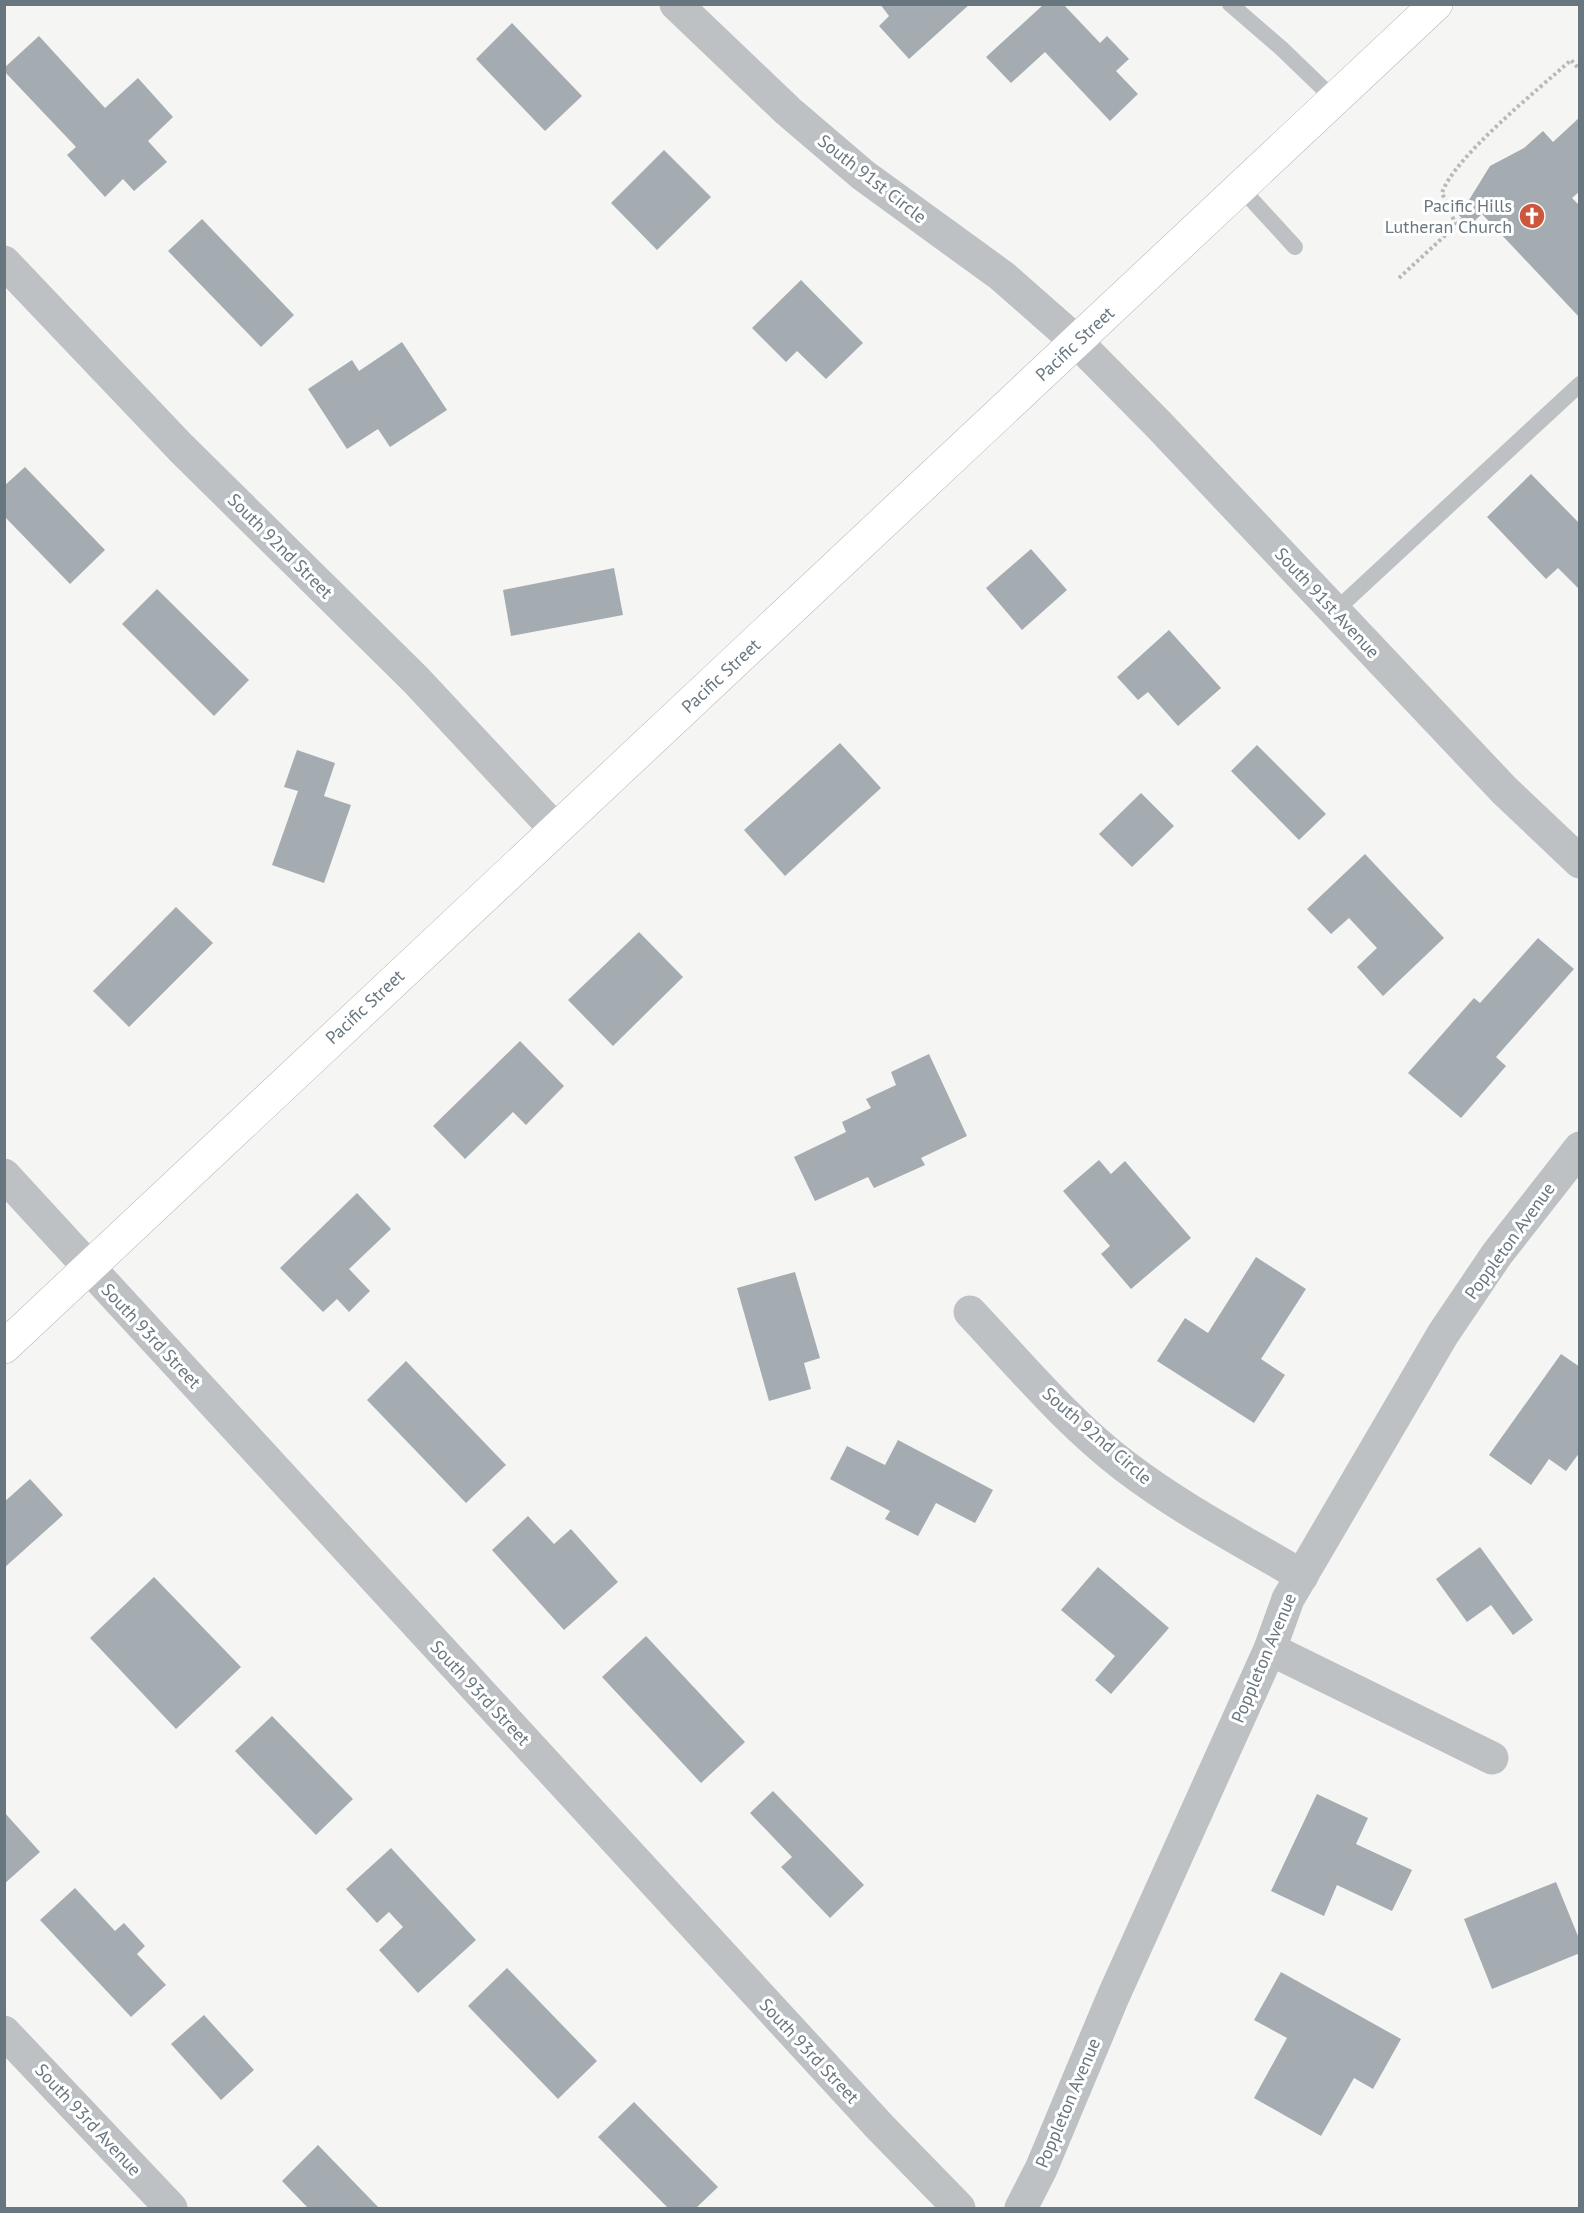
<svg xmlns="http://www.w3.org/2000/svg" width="1584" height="2213" font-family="'PT Sans',sans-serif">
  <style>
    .building { fill: #a5acb1 }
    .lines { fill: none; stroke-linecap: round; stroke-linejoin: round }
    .primary-casing { stroke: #b1b5b8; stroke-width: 34 }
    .path { stroke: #b7babc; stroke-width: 4; stroke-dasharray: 3 3; stroke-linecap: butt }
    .service { stroke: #bdc1c4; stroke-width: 16 }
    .minor { stroke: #bdc1c4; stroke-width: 33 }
    .primary { stroke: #fff; stroke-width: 33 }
    .labels { text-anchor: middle; stroke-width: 6; stroke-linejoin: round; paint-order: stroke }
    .street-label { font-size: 18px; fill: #687680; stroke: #fff }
    .poi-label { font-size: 18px; fill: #687680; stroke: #fff; text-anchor: end }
  </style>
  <rect width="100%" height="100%" fill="#f5f5f3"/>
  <!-- building -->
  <g class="building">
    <path d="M880,4H970L909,59L879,26L889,16Z"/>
    <path d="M1043,5H1064L1100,43L1107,36L1129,59L1116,71L1138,94L1110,121L1045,52L1011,83L986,57Z"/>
    <path d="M512,23L582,96L545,131L476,59Z"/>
    <path d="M39,36L105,108L138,78L173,117L148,141L167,162L134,191L123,179L105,197L67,155L76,147L4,71V68Z"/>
    <path d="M1580,117V191L1572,198L1580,206V318L1482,214L1469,226L1456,212L1469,200L1490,166L1524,148L1543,131L1553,142Z"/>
    <path d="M664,150L711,197L657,250L611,203Z"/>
    <path d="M202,219L294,315L261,347L168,251Z"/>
    <path d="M801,280L863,343L826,379L797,351L786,362L752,328Z"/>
    <path d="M402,342L447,410L390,447L378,429L347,449L308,389L352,360L359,371Z"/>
    <path d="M25,467L105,550L70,584L4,516V486Z"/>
    <path d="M1531,474L1580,524V590L1558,568L1546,579L1487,517Z"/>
    <path d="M1031,549L1067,590L1022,630L986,588Z"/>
    <path d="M614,568L623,615L511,636L503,590Z"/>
    <path d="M157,589L249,680L214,716L122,624Z"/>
    <path d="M1169,630L1221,688L1178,726L1148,692L1138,700L1117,677Z"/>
    <path d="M840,743L881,788L785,876L744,830Z"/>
    <path d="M1257,745L1326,814L1299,840L1231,771Z"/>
    <path d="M297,750L335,763L324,796L351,805L324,883L272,865L298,791L284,787Z"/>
    <path d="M1141,793L1174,826L1132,867L1099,834Z"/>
    <path d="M1365,854L1444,938L1383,996L1357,967L1377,948L1349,918L1331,934L1307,909Z"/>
    <path d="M176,907L213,943L129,1027L93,991Z"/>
    <path d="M639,932L683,977L613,1046L568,1000Z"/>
    <path d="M1538,938L1574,969L1496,1057L1506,1066L1461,1118L1408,1073L1474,998L1480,1003Z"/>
    <path d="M520,1041L564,1086L526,1125L513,1112L465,1159L433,1126Z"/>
    <path d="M929,1054L967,1136L921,1158L925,1165L874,1188L868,1177L815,1201L794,1157L846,1132L842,1122L871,1108L866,1099L896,1085L891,1072Z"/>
    <path d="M1099,1160L1111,1174L1125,1161L1191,1238L1131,1289L1101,1254L1110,1246L1063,1191Z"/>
    <path d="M357,1193L391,1229L349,1269L370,1291L349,1312L337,1299L323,1312L280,1268Z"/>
    <path d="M1256,1257L1306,1289L1261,1359L1285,1375L1254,1423L1157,1361L1185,1318L1208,1333Z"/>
    <path d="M795,1272L820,1358L804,1363L811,1389L769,1401L737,1288Z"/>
    <path d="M1561,1354L1580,1367V1452L1566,1471L1549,1459L1531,1485L1489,1455Z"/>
    <path d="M406,1361L506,1465L466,1503L367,1400Z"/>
    <path d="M898,1440L993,1490L975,1523L936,1503L918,1536L885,1519L890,1511L830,1479L847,1446L885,1465Z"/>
    <path d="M30,1479L63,1515L4,1568V1502Z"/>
    <path d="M528,1516L554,1544L571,1529L618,1582L564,1630L492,1550Z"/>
    <path d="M1480,1547L1533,1620L1513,1635L1491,1605L1467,1622L1436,1579Z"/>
    <path d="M1098,1567L1169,1628L1111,1694L1095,1680L1115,1656L1061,1610Z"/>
    <path d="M154,1577L241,1667L176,1729L90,1638Z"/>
    <path d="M646,1636L745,1742L701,1783L602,1677Z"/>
    <path d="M272,1716L353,1799L316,1835L235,1751Z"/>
    <path d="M773,1791L864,1885L830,1918L781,1867L792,1857L750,1813Z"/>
    <path d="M1317,1794L1368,1818L1356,1844L1412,1870L1392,1911L1337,1885L1324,1916L1271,1891Z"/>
    <path d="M4,1812L40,1852L4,1884Z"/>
    <path d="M391,1848L476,1940L418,1993L379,1950L403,1927L389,1912L377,1923L346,1889Z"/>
    <path d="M1556,1882L1580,1941V1953L1492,1989L1464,1919Z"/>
    <path d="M75,1888L115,1931L124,1923L145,1946L137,1954L166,1985L131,2017L40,1920Z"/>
    <path d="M507,1968L597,2061L558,2099L468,2006Z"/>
    <path d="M1281,1972L1401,2039L1373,2089L1354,2078L1321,2136L1254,2098L1287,2038L1254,2020Z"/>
    <path d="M204,2015L254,2070L221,2100L171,2044Z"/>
    <path d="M634,2102L718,2187L696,2208H668L598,2137Z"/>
    <path d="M318,2145L379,2208H308L282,2181Z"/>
  </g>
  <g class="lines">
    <defs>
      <path id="primary" d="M4,1347L1436,4"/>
    </defs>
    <!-- primary casing -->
    <use href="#primary" class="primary-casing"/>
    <!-- path -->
    <g class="path">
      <path d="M1456,225L1442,193C1454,157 1539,89 1571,60L1580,70"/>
      <path d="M1399,278L1463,219"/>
    </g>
    <!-- service -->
    <g class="service">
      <path d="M1230,4L1281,48L1335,100"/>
      <path d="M1241,188L1295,247"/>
      <path d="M1335,611L1580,384"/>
    </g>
    <!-- minor -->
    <g class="minor">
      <path d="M676,4L788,111L863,175L1002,276L1077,342L1159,425L1504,790L1580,862"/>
      <path d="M4,262L181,448L416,680L556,830"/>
      <path d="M4,1175L880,2127L959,2208"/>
      <path d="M970,1312C1020,1365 1068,1423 1126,1467C1181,1509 1243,1541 1302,1576"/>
      <path d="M1270,1649L1492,1758"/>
      <path d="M4,2032L171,2208"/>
      <path d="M1021,2208L1041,2169L1113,1997L1270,1649L1288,1599L1443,1334L1497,1254L1580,1148"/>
    </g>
    <!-- primary -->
    <use href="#primary" class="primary"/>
  </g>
  <!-- icons -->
  <defs>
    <symbol id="church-disc" viewBox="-11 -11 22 22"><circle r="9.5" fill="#cc573c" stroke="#fff"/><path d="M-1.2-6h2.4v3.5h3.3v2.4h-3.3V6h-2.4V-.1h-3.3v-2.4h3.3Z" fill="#fff"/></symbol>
  </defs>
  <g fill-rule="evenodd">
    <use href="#church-disc" x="1517" y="201" width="30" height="30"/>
  </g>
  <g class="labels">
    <!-- street labels -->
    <g class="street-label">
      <text transform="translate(872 179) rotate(38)" y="6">South 91st Circle</text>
      <text transform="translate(1075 344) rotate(-43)" y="6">Pacific Street</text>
      <text transform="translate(280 546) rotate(45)" y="6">South 92nd Street</text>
      <text transform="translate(1327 603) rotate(47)" y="6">South 91st Avenue</text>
      <text transform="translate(721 676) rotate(-43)" y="6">Pacific Street</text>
      <text transform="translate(365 1007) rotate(-43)" y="6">Pacific Street</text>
      <text transform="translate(1510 1241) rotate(-54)" y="6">Poppleton Avenue</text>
      <text transform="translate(151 1336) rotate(47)" y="6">South 93rd Street</text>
      <text transform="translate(1097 1436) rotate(41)" y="6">South 92nd Circle</text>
      <text transform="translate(1264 1658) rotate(-67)" y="6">Poppleton Avenue</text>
      <text transform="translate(480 1693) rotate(47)" y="6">South 93rd Street</text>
      <text transform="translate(809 2051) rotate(47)" y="6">South 93rd Street</text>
      <text transform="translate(1068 2103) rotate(-67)" y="6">Poppleton Avenue</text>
      <text transform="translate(88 2120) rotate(47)" y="6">South 93rd Avenue</text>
    </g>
    <!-- poi labels -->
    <g class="poi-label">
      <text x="1512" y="212">Pacific Hills<tspan x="1512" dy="21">Lutheran Church</tspan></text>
    </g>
  </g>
  <!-- border -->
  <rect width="1584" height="2213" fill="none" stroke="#687680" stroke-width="12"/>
</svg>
